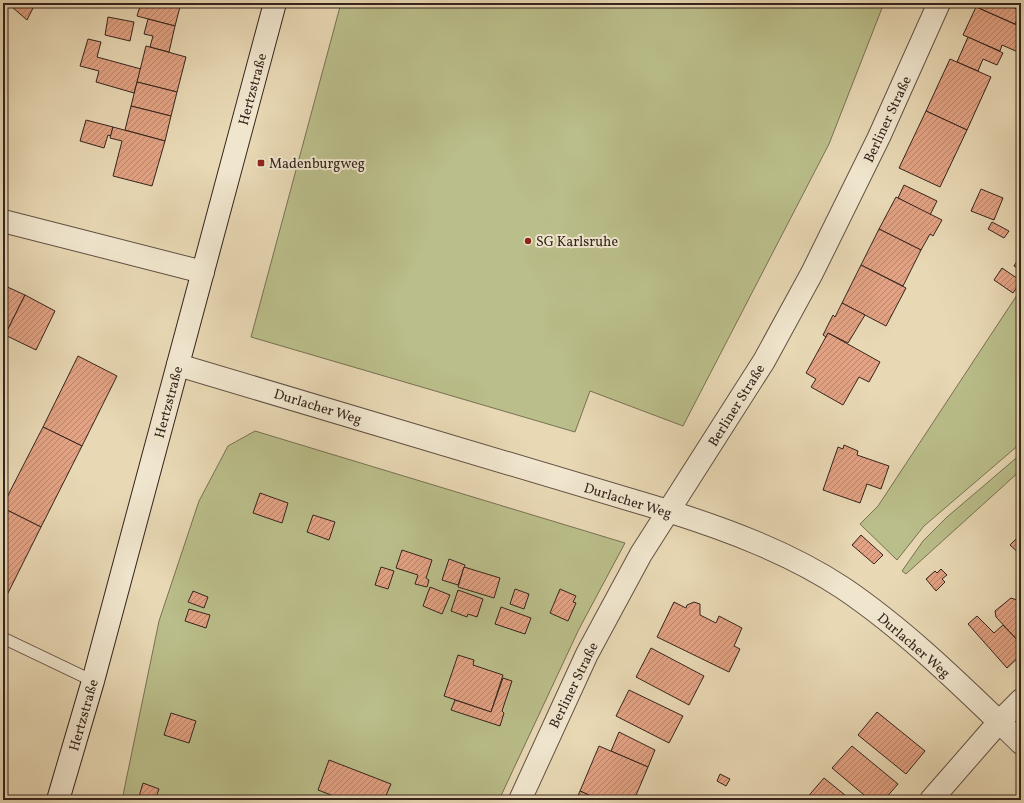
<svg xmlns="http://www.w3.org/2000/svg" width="1024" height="803" font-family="Vollkorn,serif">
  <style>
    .green { fill: #babe8a; stroke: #787154 }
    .building { fill: url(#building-hatch); stroke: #35241d }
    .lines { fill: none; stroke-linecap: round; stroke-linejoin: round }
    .lane-casing { stroke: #625143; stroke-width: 13 }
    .street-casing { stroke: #625143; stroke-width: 24 }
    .secondary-casing { stroke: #35241d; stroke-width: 24 }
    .lane { stroke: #f0e6ce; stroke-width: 11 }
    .street { stroke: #f0e6ce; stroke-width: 22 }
    .secondary { stroke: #f0e6ce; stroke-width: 22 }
    .poi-dot { fill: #8f2418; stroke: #f0e6ce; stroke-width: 1.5 }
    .labels { text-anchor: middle; stroke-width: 4; stroke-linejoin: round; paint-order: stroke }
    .street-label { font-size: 14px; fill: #35241d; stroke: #f0e6ce }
    .poi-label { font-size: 14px; fill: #35241d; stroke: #f0e6ce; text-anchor: start }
  </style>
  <defs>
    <pattern id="building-hatch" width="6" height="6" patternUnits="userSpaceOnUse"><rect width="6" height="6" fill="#e2a283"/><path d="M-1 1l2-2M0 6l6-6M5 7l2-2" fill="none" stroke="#b8846b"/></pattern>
  </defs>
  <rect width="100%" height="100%" fill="#e8d8b4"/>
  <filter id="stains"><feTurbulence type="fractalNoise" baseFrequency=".005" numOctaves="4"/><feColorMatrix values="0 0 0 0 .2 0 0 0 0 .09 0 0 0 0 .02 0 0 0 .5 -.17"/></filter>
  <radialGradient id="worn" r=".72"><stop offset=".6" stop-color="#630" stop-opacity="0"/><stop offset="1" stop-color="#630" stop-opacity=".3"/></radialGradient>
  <!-- green -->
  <g class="green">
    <path d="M341,3H884L829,144L683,426L590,391L575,432L251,337Z"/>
    <path d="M1021,289V443L924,526L897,560L860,524L878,506Z"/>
    <path d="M255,431L625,543L579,629L499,800H122L159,621L199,501L228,446Z"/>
    <path d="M1021,454V470L906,574L902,571L923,541L947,517Z"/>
  </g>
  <!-- building -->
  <g class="building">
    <path d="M16,3H27L33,8L27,20L12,7Z"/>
    <path d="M141,3H181L175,26L137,16Z"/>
    <path d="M983,3H1003L1021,11L1015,24L981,9Z"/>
    <path d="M976,7L1021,27V45L1018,52L1002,45L1000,51L963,35Z"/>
    <path d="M108,17L134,22L130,41L105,35Z"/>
    <path d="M148,19L175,26L169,52L150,47L153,36L144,34Z"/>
    <path d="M968,37L1003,53L997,65L983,59L978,71L957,62Z"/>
    <path d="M88,39L101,42L97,57L141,69L134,93L96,82L99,71L80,66Z"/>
    <path d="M146,46L186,57L177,92L137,82Z"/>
    <path d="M950,59L991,77L967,130L926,111Z"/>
    <path d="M137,82L177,92L171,116L131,106Z"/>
    <path d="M131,106L171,116L165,141L125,130Z"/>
    <path d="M926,111L967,130L940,187L899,168Z"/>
    <path d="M86,120L113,127L111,136L108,135L104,148L80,141Z"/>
    <path d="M113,127L165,141L152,186L113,176L122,141L110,138Z"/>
    <path d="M904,185L937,201L930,215L898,198Z"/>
    <path d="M981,189L1003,198L994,220L971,211Z"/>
    <path d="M896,197L942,220L933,236L930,234L921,250L879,229Z"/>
    <path d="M992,222L1009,231L1004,238L988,229Z"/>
    <path d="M879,229L921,250L903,286L861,265Z"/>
    <path d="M1021,255V270L1014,266Z"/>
    <path d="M861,265L906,288L886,326L842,303Z"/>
    <path d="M1002,268L1021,281L1013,293L994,280Z"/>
    <path d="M3,285L25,295L5,335L3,334Z"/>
    <path d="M25,295L55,311L36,350L5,335Z"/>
    <path d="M842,303L865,315L848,343L828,333L826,337L823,335L833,315L835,317Z"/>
    <path d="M828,333L880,362L869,382L859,377L843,405L811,387L816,379L806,373Z"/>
    <path d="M78,356L117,376L82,446L43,427Z"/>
    <path d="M43,427L82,446L41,527L3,508V505Z"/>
    <path d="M844,445L858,451L857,455L889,466L881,489L867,484L860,503L823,490L838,447L843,449Z"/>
    <path d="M260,493L288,503L282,523L253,513Z"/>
    <path d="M3,508L41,527L3,603Z"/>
    <path d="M313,515L335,522L329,540L307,532Z"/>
    <path d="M1021,534V555L1010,545Z"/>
    <path d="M861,535L883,555L874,564L852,545Z"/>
    <path d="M402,550L432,560L426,578L429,580L427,587L415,584L418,575L396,568Z"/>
    <path d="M449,559L465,565L458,585L442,580Z"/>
    <path d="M381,567L394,571L388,589L375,585Z"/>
    <path d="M464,567L500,578L494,598L458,587Z"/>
    <path d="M941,569L947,575L942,579L945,582L936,591L926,579L935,571L937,573Z"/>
    <path d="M430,587L450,595L442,614L423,606Z"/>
    <path d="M515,589L529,594L524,609L510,604Z"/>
    <path d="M560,589L576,596L573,602L576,603L568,621L550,613Z"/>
    <path d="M458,590L483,599L477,617L468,614L467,617L451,611Z"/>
    <path d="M193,591L208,597L204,608L188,602Z"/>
    <path d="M1011,598L1017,600L1021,604V644L996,617L995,611Z"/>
    <path d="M674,602L686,608L687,605L694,602L700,604V615L716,623L719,616L742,628L734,646L740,649L729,672L657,637Z"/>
    <path d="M501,607L531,618L525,634L495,624Z"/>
    <path d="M189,609L210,615L206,628L185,621Z"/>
    <path d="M977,616L994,633L1003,625L1021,644V655L1007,668L968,624Z"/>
    <path d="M651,648L704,676L689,705L636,677Z"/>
    <path d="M458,655L474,660L473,665L503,675L491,712L444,696Z"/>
    <path d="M503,678L512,681L502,711L504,713L500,726L451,710L455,700L491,712Z"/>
    <path d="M629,690L683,716L669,743L616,716Z"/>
    <path d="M877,712L925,751L906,774L858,735Z"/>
    <path d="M171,713L196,721L189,743L164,735Z"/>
    <path d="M619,732L655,750L648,767L611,751Z"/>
    <path d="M599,746L648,767L634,800H600L580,791Z"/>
    <path d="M852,746L898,784L884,800H870L832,768Z"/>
    <path d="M329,760L391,784L384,800H344L318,790Z"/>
    <path d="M720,774L730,779L726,786L717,781Z"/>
    <path d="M824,778L851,800H805Z"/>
    <path d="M143,783L159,789L155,800H138Z"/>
    <path d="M580,791L600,800H576Z"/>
  </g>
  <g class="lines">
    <defs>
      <path id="lane" d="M3,638L93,681"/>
      <g id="street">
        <path d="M3,221L203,272"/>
        <path d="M178,365L668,511C728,530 790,553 843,588C908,632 965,689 1021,743"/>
        <path d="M520,800L587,654L641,554L764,361L812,273L879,137L939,3"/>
        <path d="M931,800L999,722L1021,700"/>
      </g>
      <path id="secondary" d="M58,800L93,681L275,3"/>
    </defs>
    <!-- lane casing -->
    <use href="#lane" class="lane-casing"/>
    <!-- street casing -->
    <use href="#street" class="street-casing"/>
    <!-- secondary casing -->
    <use href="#secondary" class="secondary-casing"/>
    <!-- lane -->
    <use href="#lane" class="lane"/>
    <!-- street -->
    <use href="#street" class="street"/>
    <!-- secondary -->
    <use href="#secondary" class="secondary"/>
  </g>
  <!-- markers -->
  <g class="poi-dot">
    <rect x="257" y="159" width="8" height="8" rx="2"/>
    <circle cx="528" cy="241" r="4"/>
  </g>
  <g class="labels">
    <!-- street labels -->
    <g class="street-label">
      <text transform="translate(252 89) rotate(-75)" y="5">Hertzstraße</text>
      <text transform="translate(887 119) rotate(-65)" y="5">Berliner Straße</text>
      <text transform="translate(168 402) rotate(-75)" y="5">Hertzstraße</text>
      <text transform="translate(736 405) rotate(-58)" y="5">Berliner Straße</text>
      <text transform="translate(318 406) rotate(17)" y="5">Durlacher Weg</text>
      <text transform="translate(628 500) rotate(17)" y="5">Durlacher Weg</text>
      <text transform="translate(914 645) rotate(41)" y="5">Durlacher Weg</text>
      <text transform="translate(573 685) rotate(-64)" y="5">Berliner Straße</text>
      <text transform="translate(83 715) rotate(-74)" y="5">Hertzstraße</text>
    </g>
    <!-- poi labels -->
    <g class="poi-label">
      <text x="269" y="168">Madenburgweg</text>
      <text x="536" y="246">SG Karlsruhe</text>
    </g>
  </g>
  <!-- margin -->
  <rect width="1024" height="803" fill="none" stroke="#e8d8b4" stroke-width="16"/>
  <rect x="4" y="4" width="1016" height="795" fill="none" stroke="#35241d" stroke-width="2"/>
  <rect x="8" y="8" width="1008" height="787" fill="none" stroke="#35241d"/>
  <rect width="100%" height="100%" filter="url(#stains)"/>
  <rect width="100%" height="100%" fill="url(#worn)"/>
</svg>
